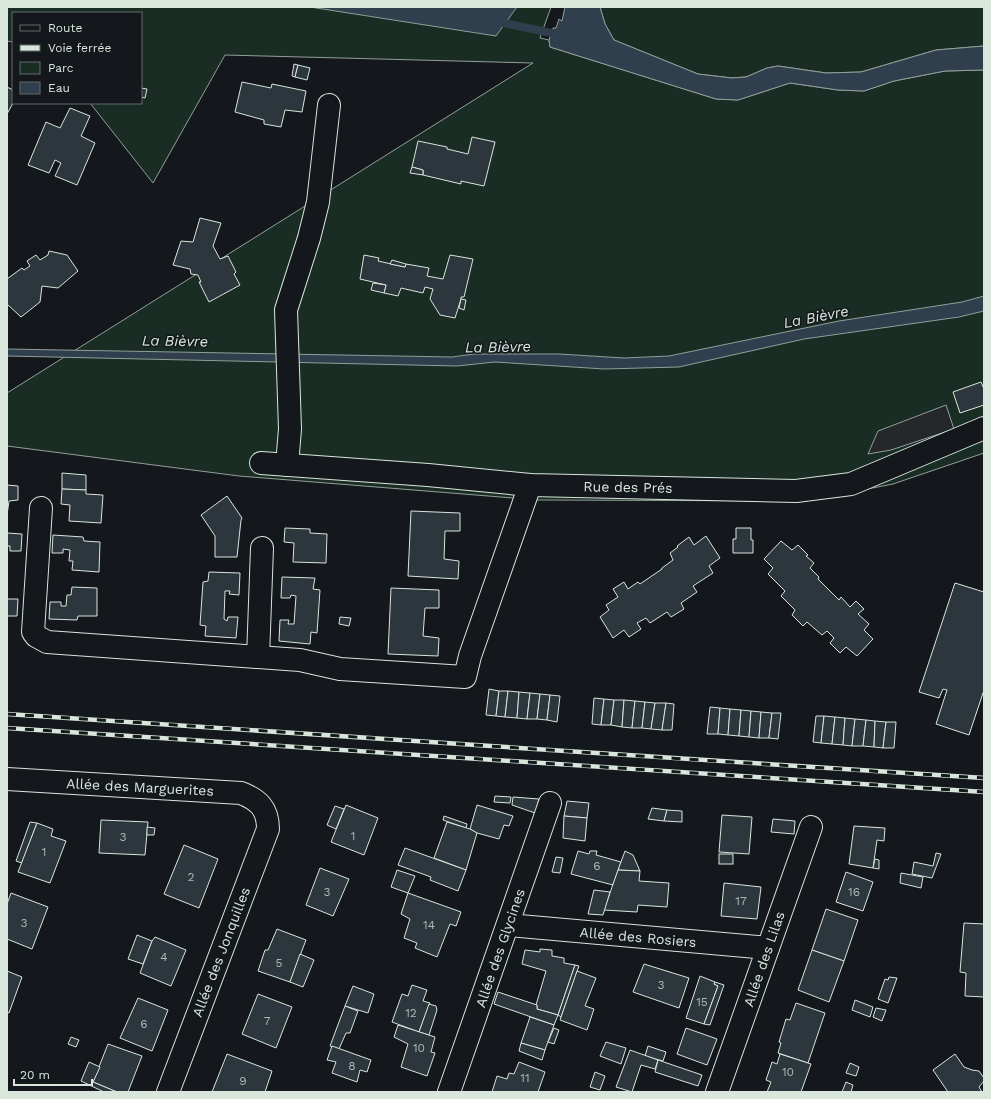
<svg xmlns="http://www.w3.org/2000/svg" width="991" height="1099" font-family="'Work Sans',sans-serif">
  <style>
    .green { fill: #1a2d24; stroke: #939e99 }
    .parking { fill: #24282b; stroke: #939e99 }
    .water { fill: #2f3f4d; stroke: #939e99 }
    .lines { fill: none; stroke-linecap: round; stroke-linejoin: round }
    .stream { stroke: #2f3f4d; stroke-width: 8 }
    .building { fill: #2c363c; stroke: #d8e6dc }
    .minor-casing { stroke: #d8e6dc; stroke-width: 24 }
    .minor { stroke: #14181c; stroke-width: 22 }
    .rail-casing { stroke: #d8e6dc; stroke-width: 4.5 }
    .rail { stroke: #14181c; stroke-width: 3; stroke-dasharray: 9; stroke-linecap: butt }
    .labels { text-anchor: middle; stroke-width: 3; stroke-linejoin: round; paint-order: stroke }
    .number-label { font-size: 12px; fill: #adbab4 }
    .street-label { font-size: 14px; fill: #d8e6dc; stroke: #14181c }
    .water-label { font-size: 15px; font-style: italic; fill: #d8e6dc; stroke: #14181c }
  </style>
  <rect width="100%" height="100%" fill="#14181c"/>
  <!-- green -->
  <g class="green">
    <path d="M7,7H551L540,38L549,40L550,47L716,99L738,100L790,83L838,90L864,91L894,81L945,71L984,70V453L893,484L806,501L538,500L239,476L7,446V393L533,63L225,55L153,183L90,103H141V13H13V42L7,41Z"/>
    <path d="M600,7H984V46L936,50L861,72L826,73L778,66L767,68L746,77L732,78L698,74L614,40L605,24Z"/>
  </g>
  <!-- parking -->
  <path class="parking" d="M946,405L954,429L891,450L868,454L878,431Z"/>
  <!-- water -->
  <g class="water">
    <path d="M310,7H517L496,36Z"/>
    <path d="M565,7H600L605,24L614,40L698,74L732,78L746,77L767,68L778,66L826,73L861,72L936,50L984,46V70L945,71L894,81L864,91L838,90L790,83L738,100L716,99L550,47L549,40L553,28H556L559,19L562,21Z"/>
    <path d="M984,296V311L959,317L804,339L679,367L604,369L495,362L457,366L7,356V349L452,357L474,354H559L624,358L669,356L839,321L962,302Z"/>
  </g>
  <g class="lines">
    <!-- stream -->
    <path class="stream" d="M494,21L551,33H561"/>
  </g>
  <!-- building -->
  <g class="building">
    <path d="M294,64L298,65L295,77L292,76Z"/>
    <path d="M298,65L310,68L307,80L295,77Z"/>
    <path d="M242,82L271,88L272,84L306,91L302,112L285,110L281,127L264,124V120L235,112Z"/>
    <path d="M7,87L13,90V103L7,114Z"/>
    <path d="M141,88L147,89L145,98L141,97Z"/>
    <path d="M70,108L90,116L81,136L95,143L77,185L55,176L61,163L55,160L49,173L28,165L46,122L60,128Z"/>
    <path d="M472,137L495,142L484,186L461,181V184L423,175V170L412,167L418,141L447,147V149L468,154Z"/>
    <path d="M412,167L423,170V175L410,173Z"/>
    <path d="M200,218L221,223L213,246L220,259L228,256L236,272L234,274L240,285L209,302L199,282H201L198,275L191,274L190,269L173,265L181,241L193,242Z"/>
    <path d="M49,251L67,255L78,271L58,288L42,286L40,302L21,317L7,304V279L22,268L24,270L30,266L27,261L36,255L40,260L48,255Z"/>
    <path d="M364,255L379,258L378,261L405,267L406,264L429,268L427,276L443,279L450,255L473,259L464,297H461V299L455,318L440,315L430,299L433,289L425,287L423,293L401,288L398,296L384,293L386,285L360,279Z"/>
    <path d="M392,260L406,264L405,267L390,264Z"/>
    <path d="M373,283L386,285L384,293L371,290Z"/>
    <path d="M461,299L466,300L464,310L459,308Z"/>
    <path d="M981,382L984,389V405L960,413L953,392Z"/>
    <path d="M62,473L86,475V490L62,489Z"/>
    <path d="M7,485L18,486V500L9,501L7,515Z"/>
    <path d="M62,489L86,490V494L103,495L101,523L69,521L70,505L61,504Z"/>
    <path d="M227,496L242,518L241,520L237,557H215V536L201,515Z"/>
    <path d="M411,511L460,513V531H445L444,559L459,561L458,579L408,576Z"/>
    <path d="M285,528L310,529V533L327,534L326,563L293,562L294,543L284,542Z"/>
    <path d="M736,528H751V540H753V553H733V539H736Z"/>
    <path d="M7,533L22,534L21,551H10V546H7Z"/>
    <path d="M53,535L83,537L84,541L100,542L99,572L72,570L73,561H69L70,550L63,549V553H52Z"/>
    <path d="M706,536L720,558L709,566L713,573L693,586L697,592L681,603L684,609L671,617L667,612L650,623L646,618L637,623L641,629L629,637L624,630L613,638L600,617L609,610L606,605L618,597L613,589L624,582L628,589L638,582L640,584L662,569V568L673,560L670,553L678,547L677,546L689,537L694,545Z"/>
    <path d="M781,541L792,550L798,545L808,555L806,556L814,563L810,568L819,577L818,579L839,600L841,597L850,607L856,601L864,609L858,614L869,624L864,630L873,639L857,656L846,647L840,653L830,643L834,638L827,631L822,635L807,622L803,626L792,615L795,610L781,596L785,591L768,574L773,568L764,559Z"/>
    <path d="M209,572L240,573L239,595L229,594L230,591H225L224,619L227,621L228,617H238L236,638L205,636L206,626L200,625L203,582L208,581Z"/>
    <path d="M282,577L315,578L313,589L320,590L317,633L311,632L310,644L279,641L280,620H289L288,624H294L296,596L291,595L290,598H281Z"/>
    <path d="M955,583L984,592V690L969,735L936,724L947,690L943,689L939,698L919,692Z"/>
    <path d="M72,587L97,588V616H78L77,620L49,619L50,602H61V606H66L67,595H71Z"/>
    <path d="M391,588L439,590V608H425L423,636L439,638L438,656L388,654Z"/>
    <path d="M7,599H18L17,616H7Z"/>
    <path d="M340,617L351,618L349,626L339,624Z"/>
    <path d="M489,689L499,691L496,716L486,715Z"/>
    <path d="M499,691H508L505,717L496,716Z"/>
    <path d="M508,691L519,692L517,718L505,717Z"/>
    <path d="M519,692L530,693L527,719L517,718Z"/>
    <path d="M530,693L540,694L537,719H527Z"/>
    <path d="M540,694L550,695L547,720L537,719Z"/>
    <path d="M550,695L560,696L557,722L547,720Z"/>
    <path d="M594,698L604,699L601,725L592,724Z"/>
    <path d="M604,699L614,700L611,725H601Z"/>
    <path d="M614,700H624L622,727L611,725Z"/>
    <path d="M624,700L635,701L632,728L622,727Z"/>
    <path d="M635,701L645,702L642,728H632Z"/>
    <path d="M645,702L655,703L651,729L642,728Z"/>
    <path d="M655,703H666L662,730L651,729Z"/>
    <path d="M666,703L674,704L672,730H662Z"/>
    <path d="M710,707L720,708L718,734H707Z"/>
    <path d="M720,708L730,709L728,735L718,734Z"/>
    <path d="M730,709L741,710L739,736L728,735Z"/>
    <path d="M741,710L751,711L749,737L739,736Z"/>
    <path d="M751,711L761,712L759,738L749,737Z"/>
    <path d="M761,712L772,713L769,738H759Z"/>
    <path d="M772,713H781L778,739L769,738Z"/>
    <path d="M816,716H824L821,743L813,742Z"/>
    <path d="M824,716L835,717L832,744L821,743Z"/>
    <path d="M835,717L845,718L843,745L832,744Z"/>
    <path d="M845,718L855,719L852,746L843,745Z"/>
    <path d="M855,719L866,720L863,746H852Z"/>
    <path d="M866,720L875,721L874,747L863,746Z"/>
    <path d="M875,721L886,722L883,748L874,747Z"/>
    <path d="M886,722H896L894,748H883Z"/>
    <path d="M495,796L511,797L510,803L494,802Z"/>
    <path d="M513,797L539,799L535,813L512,805Z"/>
    <path d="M567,801L589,803L587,818L564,816Z"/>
    <path d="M346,805L378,818L364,855L331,842Z"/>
    <path d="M477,805L513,816L509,826L504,825L499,839L477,833L470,829Z"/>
    <path d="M335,806L344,809L336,829L327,825Z"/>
    <path d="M652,808L667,810L664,821L648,819Z"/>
    <path d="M667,810L682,811V822L664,821Z"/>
    <path d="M722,815L752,817L749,854L719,852Z"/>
    <path d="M444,816L467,824L466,828L443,820Z"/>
    <path d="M564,816L587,818L585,841L563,838Z"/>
    <path d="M773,819L795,821L794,834L771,832Z"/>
    <path d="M101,820L148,822L145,855L99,853Z"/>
    <path d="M30,822L37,823L22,863L16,861Z"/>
    <path d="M447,822L470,829L477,833L466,870L434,858Z"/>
    <path d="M37,823L53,829L51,836L66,841L50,883L18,872Z"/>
    <path d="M854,826L885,828L884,841L877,840L873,868L849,864Z"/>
    <path d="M147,827L155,828L154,835H147Z"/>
    <path d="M184,845L218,859L199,908L164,894Z"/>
    <path d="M405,848L466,870L458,891L430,880L431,877L398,865Z"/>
    <path d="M578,851L589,854L590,851H597L596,855L621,862L613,885L571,874Z"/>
    <path d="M625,851L633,855L640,871L618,870Z"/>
    <path d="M936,853L941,854L932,878L912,874L914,862L933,866Z"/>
    <rect x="719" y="854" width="14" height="10"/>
    <path d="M556,857L563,858L560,873L552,872Z"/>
    <path d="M875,859L879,860V869L873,868Z"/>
    <path d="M320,868L349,879L333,916L306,905Z"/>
    <path d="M397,870L415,876L408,893L391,887Z"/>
    <path d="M618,870L640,871L639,881L669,883L667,907L638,905L637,912L604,910Z"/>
    <path d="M846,872L873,882L863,911L836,902Z"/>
    <path d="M901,873L923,877L921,888L900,883Z"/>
    <path d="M724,883L761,887L757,919L721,916Z"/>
    <path d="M594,890L610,892L603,915L588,914Z"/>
    <path d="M11,893L48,907L32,949L7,939V904Z"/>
    <path d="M408,893L461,912L456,926L450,924L437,957L415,948L417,943L404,938L410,919L401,914Z"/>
    <path d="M826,909L858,920L844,961L812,950Z"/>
    <path d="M964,923L984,924V997L965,996L966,973L960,972Z"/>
    <path d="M277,929L306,940L290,982L258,971L265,950H268Z"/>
    <path d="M137,935L152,941L143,964L128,959Z"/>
    <path d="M155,937L186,950L171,986L140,973L152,941Z"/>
    <path d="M540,949L552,950V956L564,958V963L575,965L558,1015L537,1009V1005H536L546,971L522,964L525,950L540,952Z"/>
    <path d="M812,950L844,961L829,1002L798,990Z"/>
    <path d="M300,954L314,960L303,987L290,982Z"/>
    <path d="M644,964L689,978L679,1008L633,992Z"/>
    <path d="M575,965L579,966L561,1017L558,1015Z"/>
    <path d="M7,971L22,977L9,1013L7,1012Z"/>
    <path d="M577,971L596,978L585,1006L594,1009L587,1030L560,1020Z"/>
    <path d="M700,976L715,982L714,984L718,986L704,1024L686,1018Z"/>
    <path d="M889,977L897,978L888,1003L878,999L885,979L888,980Z"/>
    <path d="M715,982L724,985L710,1025L704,1024L718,986L714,984Z"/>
    <path d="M412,985L427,990L423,1001L430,1003L419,1032L392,1022L402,994L408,996Z"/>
    <path d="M353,986L374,994L368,1013L345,1006Z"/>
    <path d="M498,992L537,1005V1009L558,1015L554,1025L494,1004Z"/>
    <path d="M258,994L292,1007L276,1048L242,1034Z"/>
    <path d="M138,998L168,1010L152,1051L120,1038Z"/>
    <path d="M855,1000L873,1007L870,1017L852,1010Z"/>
    <path d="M796,1003L825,1013L808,1063L778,1053L781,1043L779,1042L786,1019L790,1020Z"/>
    <path d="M429,1004L436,1006L437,1010L429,1035L419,1032Z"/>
    <path d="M345,1006L358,1011L350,1033H346L339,1049L330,1046Z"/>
    <path d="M876,1008L886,1010L882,1021L873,1017Z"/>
    <path d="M530,1017L554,1025L545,1050L521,1043Z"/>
    <path d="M398,1025L435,1037L431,1052L435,1053L427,1076L401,1067L408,1044L394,1037Z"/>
    <path d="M554,1028L559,1030L554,1044L548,1042Z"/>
    <path d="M686,1028L717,1039L707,1065L677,1054Z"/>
    <path d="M71,1037L79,1040L76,1047L68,1044Z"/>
    <path d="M606,1042L626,1048L621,1064L600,1056Z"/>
    <path d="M521,1043L545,1050L542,1060L519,1051Z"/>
    <path d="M108,1044L142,1056L128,1092H117L93,1082Z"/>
    <path d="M332,1046L371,1060L367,1072L360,1070L357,1082L332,1073L336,1062L327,1060Z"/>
    <path d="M648,1046L666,1052L663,1061L645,1056Z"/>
    <path d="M630,1050L658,1060L655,1069L641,1065L632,1092L616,1087Z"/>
    <path d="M227,1054L272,1071L265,1092H212Z"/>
    <path d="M780,1054L811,1064L801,1092H767L771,1082L766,1080L772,1062L777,1064Z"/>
    <path d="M955,1054L964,1067L972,1070L979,1071L984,1078V1081L979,1087L982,1092H948L933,1070Z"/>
    <path d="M658,1060L702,1075L698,1086L655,1072Z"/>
    <path d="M89,1062L100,1067L93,1082L117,1092H104L81,1081Z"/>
    <path d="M519,1062L545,1072L538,1092H492L497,1076L507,1079L509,1073L514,1074Z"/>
    <path d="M850,1063L859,1067L856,1076L846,1073Z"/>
    <path d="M595,1072L605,1076L600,1090L590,1087Z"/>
    <path d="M846,1082L853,1085L851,1092H842Z"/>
  </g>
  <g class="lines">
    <defs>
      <g id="minor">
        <path d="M261,463L428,475L530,485L796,491L851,484L984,428"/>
        <path d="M287,465L290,429L286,310L309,238L318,202L329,105"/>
        <path d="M41,508L33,632L36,636L47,642L300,660L340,669L465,677L470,656L530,485"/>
        <path d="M258,657L262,548"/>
        <path d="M7,779L241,793C259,800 268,809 268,829L168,1092"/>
        <path d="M508,925L768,948"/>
        <path d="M449,1092L550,803"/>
        <path d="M717,1092L811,827"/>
      </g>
    </defs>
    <!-- minor casing -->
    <use href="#minor" class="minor-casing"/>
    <!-- minor -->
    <use href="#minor" class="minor"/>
    <defs>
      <g id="rail">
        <path d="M7,714C333,735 658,758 984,778"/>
        <path d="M7,728L984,792"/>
      </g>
    </defs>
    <!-- rail casing -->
    <use href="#rail" class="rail-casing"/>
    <!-- rail -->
    <use href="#rail" class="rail"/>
  </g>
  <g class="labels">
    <!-- number labels -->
    <g class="number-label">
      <text x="353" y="840">1</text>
      <text x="123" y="841">3</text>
      <text x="44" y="856">1</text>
      <text x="597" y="870">6</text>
      <text x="191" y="881">2</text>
      <text x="327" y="896">3</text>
      <text x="854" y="896">16</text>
      <text x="741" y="905">17</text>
      <text x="24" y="927">3</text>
      <text x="429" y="929">14</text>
      <text x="164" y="961">4</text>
      <text x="279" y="967">5</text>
      <text x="661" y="989">3</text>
      <text x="702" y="1006">15</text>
      <text x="411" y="1017">12</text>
      <text x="267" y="1025">7</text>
      <text x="144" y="1028">6</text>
      <text x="419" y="1052">10</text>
      <text x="352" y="1070">8</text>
      <text x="788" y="1076">10</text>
      <text x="525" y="1082">11</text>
      <text x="243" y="1085">9</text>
    </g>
    <!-- street labels -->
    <g class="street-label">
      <text transform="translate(628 487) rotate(1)" y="5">Rue des Prés</text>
      <text transform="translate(140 787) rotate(3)" y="5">Allée des Marguerites</text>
      <text transform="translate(638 937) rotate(5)" y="5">Allée des Rosiers</text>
      <text transform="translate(500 948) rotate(-71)" y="5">Allée des Glycines</text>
      <text transform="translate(221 952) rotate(-69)" y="5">Allée des Jonquilles</text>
      <text transform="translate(764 959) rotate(-71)" y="5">Allée des Lilas</text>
    </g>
    <!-- water labels -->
    <g class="water-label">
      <text transform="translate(816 317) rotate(-11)" y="5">La Bièvre</text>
      <text transform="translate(175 341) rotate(1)" y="5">La Bièvre</text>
      <text transform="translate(498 347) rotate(-1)" y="5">La Bièvre</text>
    </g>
  </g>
  <!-- border -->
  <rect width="991" height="1099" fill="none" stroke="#d8e6dc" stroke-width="16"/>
  <!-- legend -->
  <rect x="12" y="12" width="130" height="92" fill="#14181c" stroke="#626a69"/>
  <rect x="20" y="25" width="20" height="6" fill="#14181c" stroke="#626a69"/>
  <text x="48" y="32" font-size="12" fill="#d8e6dc">Route</text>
  <rect x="20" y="45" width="20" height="6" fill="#d8e6dc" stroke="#626a69"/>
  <text x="48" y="52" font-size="12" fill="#d8e6dc">Voie ferrée</text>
  <rect x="20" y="62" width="20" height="12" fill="#1a2d24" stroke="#626a69"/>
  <text x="48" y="72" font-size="12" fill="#d8e6dc">Parc</text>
  <rect x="20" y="82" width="20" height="12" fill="#2f3f4d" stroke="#626a69"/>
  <text x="48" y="92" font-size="12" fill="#d8e6dc">Eau</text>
  <!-- scale -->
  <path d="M14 1079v6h78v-6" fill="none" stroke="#d8e6dc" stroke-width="2"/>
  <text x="20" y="1079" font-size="12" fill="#d8e6dc" stroke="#14181c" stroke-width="3" paint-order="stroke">20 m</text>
</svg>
